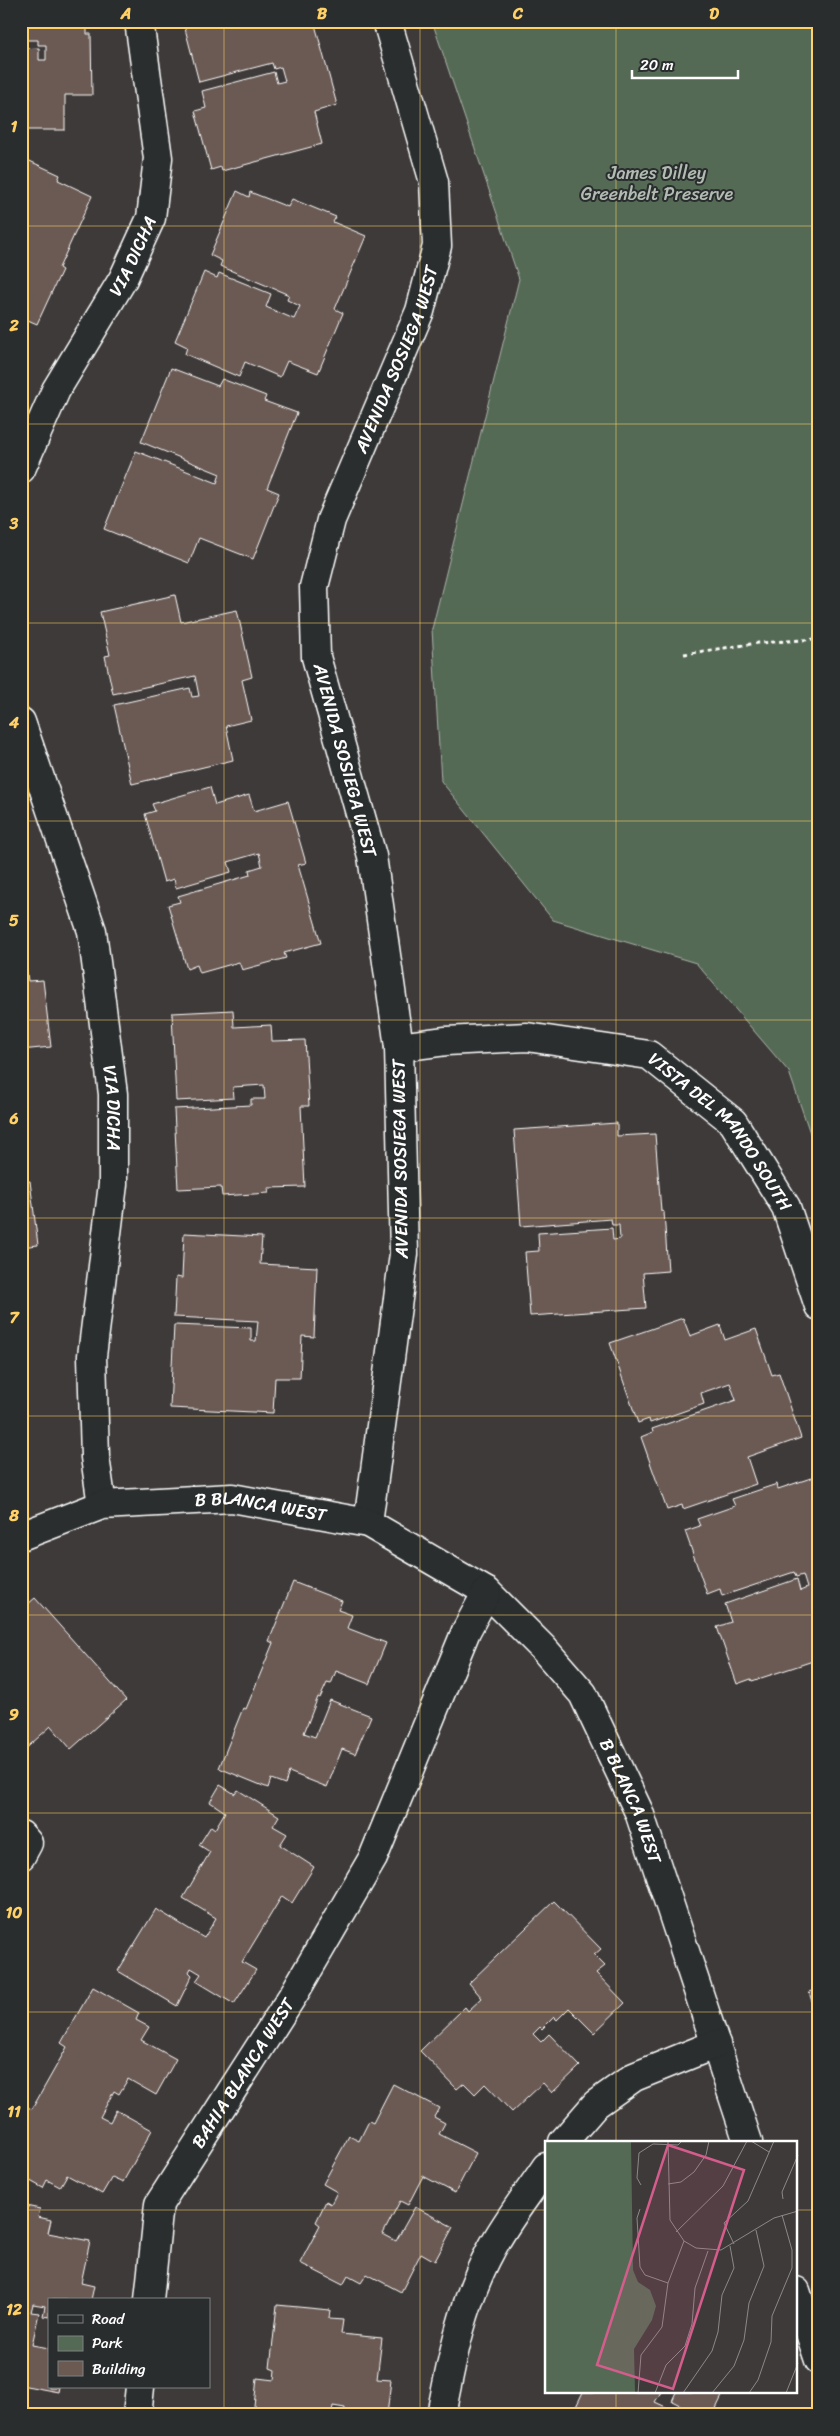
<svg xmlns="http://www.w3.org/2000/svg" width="840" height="2436" font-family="Sriracha,sans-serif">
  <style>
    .green { fill: #556a55; stroke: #aab4aa }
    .building { fill: #6b5a52; stroke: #fff }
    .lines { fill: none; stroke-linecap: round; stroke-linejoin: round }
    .minor-casing { stroke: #fff; stroke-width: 31 }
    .path { stroke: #fff; stroke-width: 3; stroke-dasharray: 4 4; stroke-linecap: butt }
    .minor { stroke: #2a2d2e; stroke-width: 28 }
    .grid { fill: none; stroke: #ffd166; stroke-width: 1; stroke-opacity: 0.55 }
    .labels { text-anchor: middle; stroke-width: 4; stroke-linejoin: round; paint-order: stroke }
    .park-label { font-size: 18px; fill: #b2bcb2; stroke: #2a2d2e }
    .street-label { font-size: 18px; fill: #fff; stroke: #2a2d2e }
    .inset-road { fill: none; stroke: #8b8988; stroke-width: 1 }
    .view { fill: #d45d8c; fill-opacity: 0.15; stroke: #d45d8c; stroke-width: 2.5 }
    .inset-edge { fill: none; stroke: #fff; stroke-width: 2.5 }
    .neatline { fill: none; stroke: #ffd166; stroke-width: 2 }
    .grid-label { font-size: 16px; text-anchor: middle; font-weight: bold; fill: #ffd166 }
  </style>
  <rect width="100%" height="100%" fill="#3e3a39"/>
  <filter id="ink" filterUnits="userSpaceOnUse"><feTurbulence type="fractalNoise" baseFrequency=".02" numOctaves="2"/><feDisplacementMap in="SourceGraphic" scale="10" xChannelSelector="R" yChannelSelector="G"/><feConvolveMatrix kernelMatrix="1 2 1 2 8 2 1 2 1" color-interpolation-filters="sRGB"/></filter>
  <g filter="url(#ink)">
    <!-- green -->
    <path class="green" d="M432,21H819V1159L789,1072L696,963L553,920L441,781L432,629L519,279Z"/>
    <!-- building -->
    <g class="building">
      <path d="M21,21H87V34H91L92,95H65V130H21V49L39,48V60H46V45H38V40H21Z"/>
      <path d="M183,21H314L337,105L314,112L322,144L222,171L221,167L211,170L195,111L206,108L202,91L274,72L277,83L285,81L281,67L274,69L272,63L199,82Z"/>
      <path d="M21,157L60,175L58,180L92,196L59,268L62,270L37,324L21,317Z"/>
      <path d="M237,191L249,197L250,192L288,207L292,199L336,217L333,222L366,236L335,309L343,313L318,373L287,361L280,377L245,362L239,377L185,354L187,347L175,341L204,272L217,278L219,273L271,294L266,307L294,319L300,306L287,300L289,295L220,266L222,261L210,255Z"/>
      <path d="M171,368L218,386L222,379L266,396L264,401L297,413L267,488L279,493L253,559L199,538L189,563L104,529L136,451L217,483L220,474L141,442Z"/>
      <path d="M175,595L181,622L237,610L252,677L242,680L251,720L226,726L233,760L132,784L114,705L190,688L192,697L199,696L195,676L113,694L105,656L110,655L100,612Z"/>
      <path d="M210,787L215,805L249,795L254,811L288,801L306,863L298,865L321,943L284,953L286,958L242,970L239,962L200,973L197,965L187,969L168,905L180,902L178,896L250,875L249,870L262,866L259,853L228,862L231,872L176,888L174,879L164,882L145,814L155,811L152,804Z"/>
      <path d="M21,925L28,981L43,980L51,1047L21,1050Z"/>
      <path d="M233,1010L234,1027L271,1025L272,1041L305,1040L309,1106H301L305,1187L268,1188L269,1193L222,1196L221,1187L178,1189L174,1109L251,1105V1099H265L264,1085L233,1087L234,1098L176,1101L172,1013Z"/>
      <path d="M617,1123V1136L655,1134L661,1211L664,1212L668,1271L643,1273L646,1308L530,1316L525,1252L539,1251L538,1233L612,1228L613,1240L620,1239L619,1225H612L611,1219L521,1226L514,1130Z"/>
      <path d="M21,1174L22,1181H30L38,1245L21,1247Z"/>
      <path d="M184,1233L262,1237L260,1264L317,1267L314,1337L302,1336L300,1378H275L273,1413L170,1408L174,1325L251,1328V1341H256L258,1321L174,1317L176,1277L182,1278Z"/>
      <path d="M683,1318L690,1336L720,1325L725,1340L756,1329L772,1375L779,1373L801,1438L747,1457L756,1484L683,1509L682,1505L667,1510L641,1437L653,1432L652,1429L736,1400L730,1383L701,1393L704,1404L650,1423L649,1419L638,1423L610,1343Z"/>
      <path d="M814,1477L819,1489V1659L752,1681L751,1679L737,1684L717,1627L731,1622L725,1604L797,1579L800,1591L807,1588L803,1575L796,1577L794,1572L722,1596L720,1589L707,1594L685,1531L700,1526L697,1519L735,1506L732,1499L777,1484L778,1489Z"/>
      <path d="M293,1582L342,1601L338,1610L352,1615L347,1628L386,1643L369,1684L336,1671L331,1684L327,1683L320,1698L318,1697L304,1733L315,1737L330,1700L371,1716L355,1754L342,1749L327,1787L289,1772L285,1784L271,1779L268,1788L219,1768L243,1708L246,1709L273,1643L269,1641Z"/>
      <path d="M35,1598L126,1700L71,1749L51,1726L21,1753V1610Z"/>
      <path d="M220,1785L235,1794L238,1790L279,1816L273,1826L287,1834L280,1845L314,1867L292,1903L282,1896L242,1962L256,1970L234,2004L196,1981L201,1974L191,1968L189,1972L192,1975L177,2006L118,1971L156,1909L204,1938L216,1918L183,1898L210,1852L199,1845L211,1826L215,1829L225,1812L210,1802Z"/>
      <path d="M554,1901L601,1949L594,1955L605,1966L596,1973L625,2003L594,2033L569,2008L557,2020L554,2017L542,2029L540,2027L533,2034L541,2042L549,2034L580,2066L552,2093L543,2083L512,2112L485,2084L475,2094L464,2083L457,2089L420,2051L465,2007L468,2011L482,1998L469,1983Z"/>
      <path d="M93,1987L139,2013L136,2020L149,2027L141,2040L176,2059L156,2095L128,2079L119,2094L114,2091L100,2117L110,2122L116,2110L152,2130L123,2182L112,2177L102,2194L67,2175L60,2187L47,2180L43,2188L21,2176V2118L27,2107L32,2109L67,2047L61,2043Z"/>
      <path d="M819,1988V2018H817L809,1992Z"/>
      <path d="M393,2084L439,2108L434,2117L445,2123L439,2134L476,2153L455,2193L423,2176L408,2205L400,2201L383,2234L396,2241L415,2207L453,2227L435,2261L421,2253L401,2292L367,2274L361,2283L348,2276L343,2285L300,2263L320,2225L316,2222L326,2201L331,2204L337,2192L323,2184L349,2136L359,2141L369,2121L373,2123Z"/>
      <path d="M21,2205L40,2209L38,2217L51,2220L48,2233L90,2241L81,2283L94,2286L91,2300H49V2317L43,2316L45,2306L33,2304L31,2312L39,2313L32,2345L49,2348V2387H59L58,2392L21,2385Z"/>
      <path d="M277,2305L330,2310L329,2319L343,2320L341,2334L382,2338L377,2379L391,2380L387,2415H344L345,2408L333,2406L332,2413L335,2415H253L257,2378L274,2380L275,2370L270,2368Z"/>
      <path d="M583,2392H661L655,2402L668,2408L664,2415H572Z"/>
      <path d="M676,2392H724L713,2415H700L672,2401Z"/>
    </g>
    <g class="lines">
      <defs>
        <g id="minor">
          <path id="s1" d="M21,469L56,390L123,279L151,218L158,158L139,21"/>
          <path id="s2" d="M21,722L92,931L113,1094V1184L92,1356L95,1457L102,1505"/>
          <path id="s3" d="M399,1047L446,1041L527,1037L649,1055L733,1122L786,1207L819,1306"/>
          <path id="s4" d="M368,1523L404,1254L399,1047L372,856L316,657L314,587L331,520L420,311L437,246L434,182L387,21"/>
          <path id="s5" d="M21,1536L102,1505L232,1498L368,1523L487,1592L543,1648L583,1694L639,1812L748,2142"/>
          <path d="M21,1835L28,1843L21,1856"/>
          <path d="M563,2142L596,2104L634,2077L716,2044"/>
          <path d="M796,2291L819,2360"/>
          <path id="s6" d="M149,2300L159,2204L295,1992L373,1858L466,1631L487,1592"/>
          <path d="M137,2415L140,2387"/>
          <path d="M441,2415C452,2358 463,2301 491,2250C506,2221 528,2194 546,2167"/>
        </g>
      </defs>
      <!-- minor casing -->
      <use href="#minor" class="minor-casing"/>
      <!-- path -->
      <path class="path" d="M684,654L758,643L819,639"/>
      <!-- minor -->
      <use href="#minor" class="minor"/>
    </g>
  </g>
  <!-- grid -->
  <path class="grid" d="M224,21V2415M420,21V2415M616,21V2142M21,226H819M21,424H819M21,623H819M21,821H819M21,1020H819M21,1218H819M21,1416H819M21,1615H819M21,1813H819M21,2012H819M21,2210H546M796,2210H819M616,2392V2415"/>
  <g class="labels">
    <!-- park labels -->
    <g class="park-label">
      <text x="657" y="179">James Dilley<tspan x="657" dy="21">Greenbelt Preserve</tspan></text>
    </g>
    <!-- street labels -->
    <g class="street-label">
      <text dy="6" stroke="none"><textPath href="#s1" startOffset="241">VIA DICHA</textPath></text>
      <text dy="6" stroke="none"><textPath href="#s4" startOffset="1191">AVENIDA SOSIEGA WEST</textPath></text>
      <text transform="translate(345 760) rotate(75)" y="6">AVENIDA SOSIEGA WEST</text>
      <text dy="6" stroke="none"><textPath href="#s2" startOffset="399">VIA DICHA</textPath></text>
      <text dy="6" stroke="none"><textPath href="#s3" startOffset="358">VISTA DEL MANDO SOUTH</textPath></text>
      <text transform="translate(400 1159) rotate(-91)" y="6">AVENIDA SOSIEGA WEST</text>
      <text dy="6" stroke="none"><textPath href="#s5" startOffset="246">B BLANCA WEST</textPath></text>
      <text dy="6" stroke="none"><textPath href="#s5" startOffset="750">B BLANCA WEST</textPath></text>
      <text dy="6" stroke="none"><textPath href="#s6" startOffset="252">BAHIA BLANCA WEST</textPath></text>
    </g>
  </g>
  <!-- overview -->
  <g transform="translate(545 2141)">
    <rect width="252" height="252" fill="#3e3a39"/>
    <path d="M0,0H86L88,129L93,141L105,149L111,165L107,179L89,208L90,252H0Z" fill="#556a55"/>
    <path class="inset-road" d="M123,0L125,79L139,100L151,107L176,109L229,77L253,70M206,0L224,11M123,43L136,41L149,31L161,14L164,0M96,44L92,37L94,12L108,3L133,4L136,1M238,58L237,51L253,14M95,68L92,77L95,126L100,134L123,142M131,91L178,45L202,0M189,103L179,82L203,60L229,0M93,252L96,214L117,186L123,142L139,100M110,252L121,224L140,205L147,183L150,147L163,110M138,252L167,210L173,191L177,154L189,127L185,105M167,252L189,225L199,199L204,162L219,125L211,89M204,252L213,239L226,201L227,175L247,127V109L237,74M241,252L253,222"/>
    <path class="view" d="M123,4L199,29L128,248L52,224Z"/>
    <rect width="252" height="252" class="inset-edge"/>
  </g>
  <!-- margin -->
  <rect width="840" height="2436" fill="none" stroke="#2a2d2e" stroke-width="55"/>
  <!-- legend -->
  <rect x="48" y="2298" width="162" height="90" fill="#2a2d2e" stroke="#7f8182"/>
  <rect x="58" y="2315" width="25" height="8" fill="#2a2d2e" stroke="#7f8182"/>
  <text x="92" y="2324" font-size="15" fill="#ffffff">Road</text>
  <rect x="58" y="2336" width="25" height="15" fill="#556a55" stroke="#7f8182"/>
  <text x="92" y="2348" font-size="15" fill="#ffffff">Park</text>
  <rect x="58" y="2361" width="25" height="15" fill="#6b5a52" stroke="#7f8182"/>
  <text x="92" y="2374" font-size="15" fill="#ffffff">Building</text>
  <!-- scale -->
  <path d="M632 70v8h106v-8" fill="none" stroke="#ffffff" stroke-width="2.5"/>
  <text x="640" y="70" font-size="15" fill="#ffffff" stroke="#2a2d2e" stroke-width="4" paint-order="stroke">20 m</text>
  <rect x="28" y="28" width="784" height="2380" class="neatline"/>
  <g class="grid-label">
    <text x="126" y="19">A</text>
    <text x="322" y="19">B</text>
    <text x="518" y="19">C</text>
    <text x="714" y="19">D</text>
    <text x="14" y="132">1</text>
    <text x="14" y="331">2</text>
    <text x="14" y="529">3</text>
    <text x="14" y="728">4</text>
    <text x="14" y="926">5</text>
    <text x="14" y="1124">6</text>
    <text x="14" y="1323">7</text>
    <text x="14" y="1521">8</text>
    <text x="14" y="1720">9</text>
    <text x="14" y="1918">10</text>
    <text x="14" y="2117">11</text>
    <text x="14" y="2315">12</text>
  </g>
</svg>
